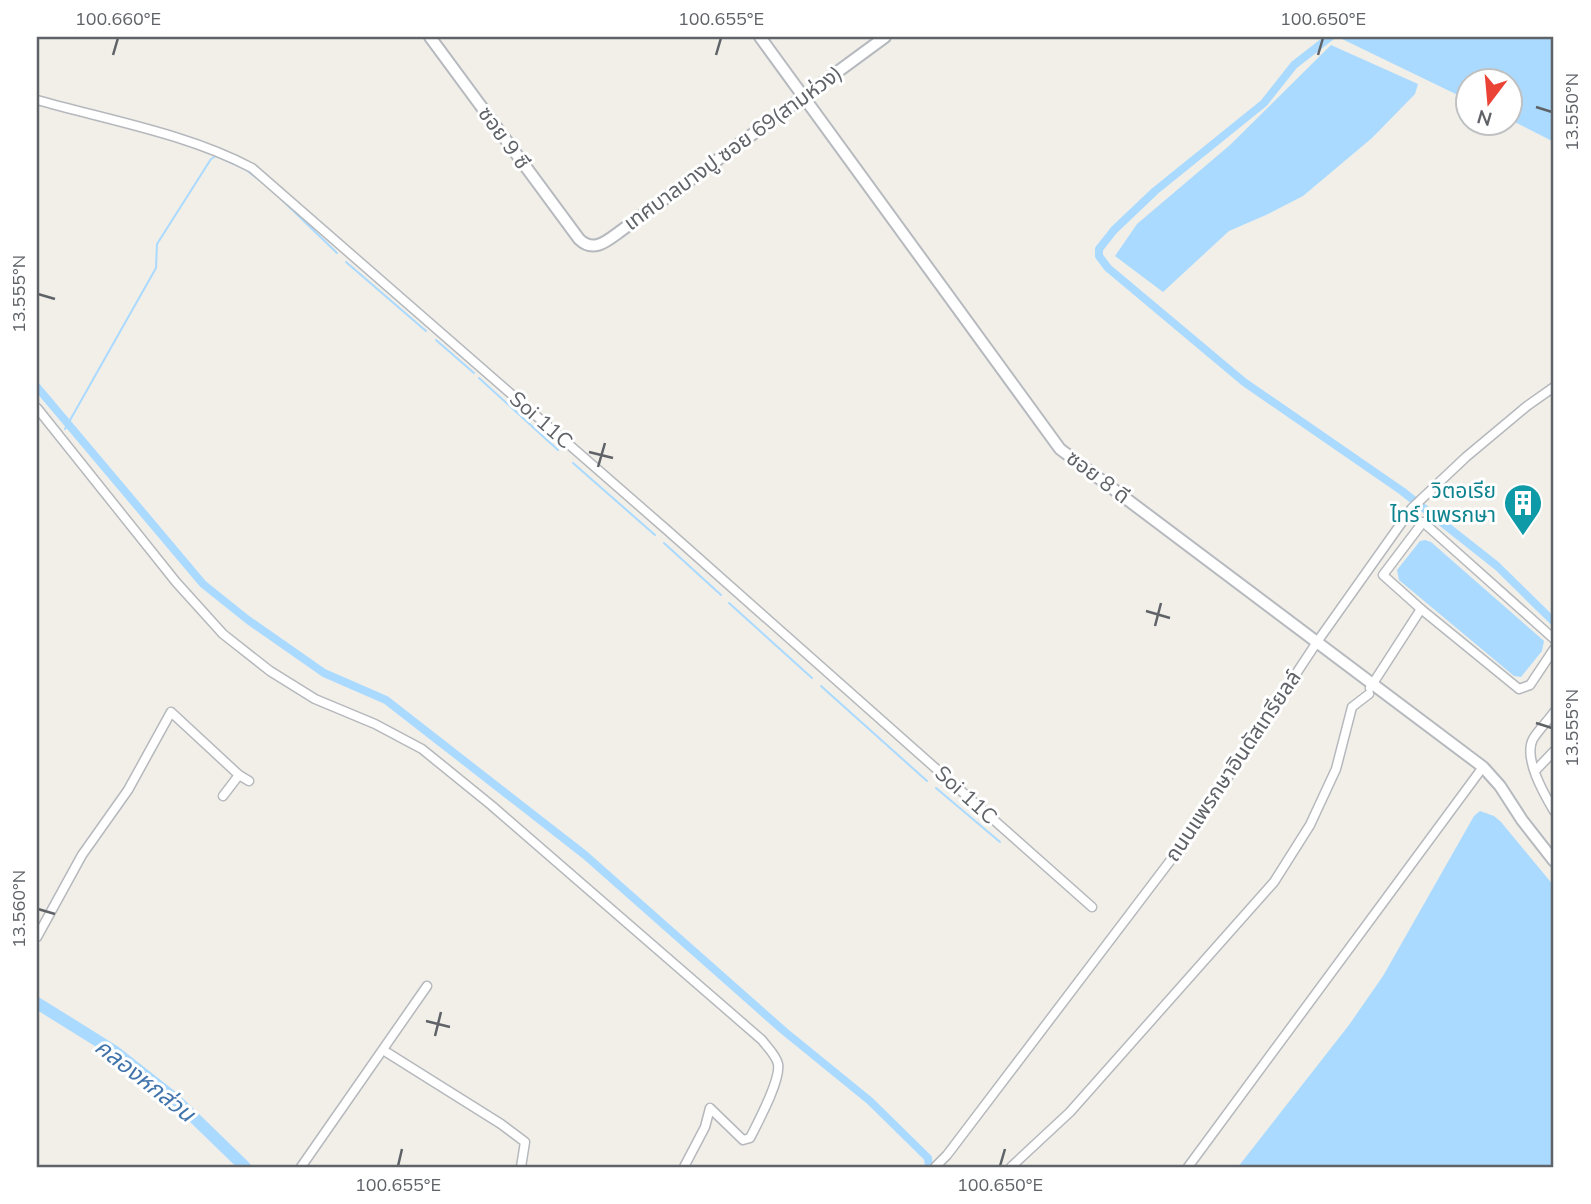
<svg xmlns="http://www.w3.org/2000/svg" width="1591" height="1204" font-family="Mulish,'Noto Sans Thai',sans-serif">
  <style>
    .water { fill: #aadaff }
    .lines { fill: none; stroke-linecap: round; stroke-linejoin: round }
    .stream { stroke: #aadaff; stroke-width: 2 }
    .canal { stroke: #aadaff; stroke-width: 8 }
    .river { stroke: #aadaff; stroke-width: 12 }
    .street-casing { stroke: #b5b8bc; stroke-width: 11 }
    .secondary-casing { stroke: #b6babf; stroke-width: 14 }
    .street { stroke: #fff; stroke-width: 8 }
    .secondary { stroke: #fff; stroke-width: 10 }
    .ticks { fill: none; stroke: #5f6368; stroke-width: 2.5 }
    .labels { text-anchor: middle; stroke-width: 6; stroke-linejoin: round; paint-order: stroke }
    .street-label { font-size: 21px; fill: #5f6368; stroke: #fff }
    .culture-label { font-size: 21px; fill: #0d838f; stroke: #fff; text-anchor: end }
    .water-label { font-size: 23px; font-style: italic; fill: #4174aa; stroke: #fff }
    .neatline { fill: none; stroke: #5f6368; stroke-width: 2.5 }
    .ticks-label { font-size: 18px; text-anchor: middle; fill: #5f6368 }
  </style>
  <rect width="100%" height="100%" fill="#f1efe8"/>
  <!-- water -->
  <g class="water">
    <path d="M1346,37H1554V142L1511,120L1510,80H1468V100L1342,39Z"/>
    <path d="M1331,45L1418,84L1415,94L1372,138L1303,196L1266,215L1229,231L1163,292L1115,256L1137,224L1230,145Z"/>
    <path d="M1425,540L1431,542L1544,641L1542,651L1521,677L1514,676L1399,580L1397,570L1420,541Z"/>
    <path d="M1480,811L1494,816L1501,822L1554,886V1167H1238L1349,1025L1383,976L1474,816Z"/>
  </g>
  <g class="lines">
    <!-- stream -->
    <g class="stream">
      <path d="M280,198L337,253"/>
      <path d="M346,262L426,331"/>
      <path d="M436,340L474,373"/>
      <path d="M479,378L558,450"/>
      <path d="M65,429L156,268L157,244L211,159L216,156L245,169L263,183"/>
      <path d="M573,463L655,535"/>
      <path d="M664,543L721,595"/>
      <path d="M729,603L812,678"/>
      <path d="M821,686L927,781"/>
      <path d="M936,788L1000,842"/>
    </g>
    <!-- canal -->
    <g class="canal">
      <path d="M1330,37L1294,65L1264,103L1155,191L1114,230L1099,249V256L1108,268L1244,382L1402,491L1497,566L1554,622"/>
      <path d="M37,387L203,584L248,620L324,673L386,700L585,855L784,1031L870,1101L928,1158L929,1167"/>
    </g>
    <!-- river -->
    <path class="river" d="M37,1003L114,1051L175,1099L245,1167"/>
    <defs>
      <g id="street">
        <path d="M37,100C108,120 188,134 252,168L667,530L1092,907"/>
        <path d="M37,408L176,582L223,634L270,671L315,699L375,724L422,749L491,805L762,1040C767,1047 776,1055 778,1064C781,1080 758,1122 750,1138L743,1140L710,1108L705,1127L684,1167"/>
        <path d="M1554,639L1423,522L1383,575L1421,609L1519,689L1530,685L1554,649"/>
        <path d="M1370,688L1421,609"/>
        <path d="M1554,712C1548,721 1539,729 1533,739C1523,758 1544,794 1554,811"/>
        <path d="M1535,771L1554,751"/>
        <path d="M223,796L239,775"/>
        <path d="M37,937L82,855L128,790L171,712L239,775L249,781"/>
        <path d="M383,1050L501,1124L525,1142L521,1167"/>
        <path d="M301,1167L427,986"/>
        <path d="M935,1167L947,1155L1189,836L1317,642L1412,508L1466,457L1527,406L1554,387"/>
        <path d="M1011,1167L1070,1112L1274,882L1310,825L1336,769L1352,707L1369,694"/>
        <path d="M1188,1167L1483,767"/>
      </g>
      <g id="secondary">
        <path d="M430,37L579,239C594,254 608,240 622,230L885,37"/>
        <path d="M760,37L1060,449L1483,767L1500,786L1522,820L1554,861"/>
      </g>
    </defs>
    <!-- street casing -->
    <use href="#street" class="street-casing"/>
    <!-- secondary casing -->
    <use href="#secondary" class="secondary-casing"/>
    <!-- street -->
    <use href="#street" class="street"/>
    <!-- secondary -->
    <use href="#secondary" class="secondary"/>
  </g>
  <!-- ticks -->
  <path class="ticks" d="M113,55L118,38M716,55L721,38M1318,55L1323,38M1536,107L1552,112M38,294L55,299M589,452L613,458M598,467L605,443M1146,611L1170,618M1155,626L1161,603M1536,723L1552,728M38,909L55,914M426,1021L450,1027M435,1036L441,1012M398,1166L402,1149M1000,1166L1005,1149"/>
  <!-- icons -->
  <defs>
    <symbol id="building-pin" viewBox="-11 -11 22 30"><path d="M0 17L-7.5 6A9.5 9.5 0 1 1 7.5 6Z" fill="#0f9aa8" stroke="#fff"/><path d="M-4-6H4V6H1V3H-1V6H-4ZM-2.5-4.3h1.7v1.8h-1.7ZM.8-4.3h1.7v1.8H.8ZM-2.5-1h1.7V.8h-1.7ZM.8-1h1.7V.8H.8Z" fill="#fff"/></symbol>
  </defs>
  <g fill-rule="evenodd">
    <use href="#building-pin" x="1501" y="481" width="44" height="60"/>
  </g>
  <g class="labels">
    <!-- street labels -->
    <g class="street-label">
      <text transform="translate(504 138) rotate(54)" y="7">ซอย 9 ซี</text>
      <text transform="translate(733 148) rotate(-36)" y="7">เทศบาลบางปู ซอย 69(สามห่วง)</text>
      <text transform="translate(541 420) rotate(41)" y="7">Soi 11C</text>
      <text transform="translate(1098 477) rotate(37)" y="7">ซอย 8 ดี</text>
      <text transform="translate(1233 766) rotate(-56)" y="7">ถนนแพรกษาอินดัสเทรียลล์</text>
      <text transform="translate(966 795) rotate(42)" y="7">Soi 11C</text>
    </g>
    <!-- culture labels -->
    <g class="culture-label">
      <text x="1496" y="498">วิตอเรีย<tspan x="1496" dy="24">ไทร์ แพรกษา</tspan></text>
    </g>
    <!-- water labels -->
    <g class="water-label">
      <text transform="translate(145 1080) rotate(38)" y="8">คลองหกส่วน</text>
    </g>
  </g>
  <!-- border -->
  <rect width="1591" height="1204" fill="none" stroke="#ffffff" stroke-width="77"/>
  <!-- north arrow -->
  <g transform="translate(1489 102) rotate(196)"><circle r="33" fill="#ffffff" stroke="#bfc1c3" stroke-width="2"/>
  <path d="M0-5L12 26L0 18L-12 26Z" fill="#ea4335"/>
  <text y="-10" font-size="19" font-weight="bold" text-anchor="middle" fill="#5f6368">N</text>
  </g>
  <rect x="38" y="38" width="1514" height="1128" class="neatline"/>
  <g class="ticks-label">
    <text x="118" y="25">100.660°E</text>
    <text x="721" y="25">100.655°E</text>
    <text x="1323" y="25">100.650°E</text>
    <text transform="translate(1572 112) rotate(-90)" y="6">13.550°N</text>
    <text transform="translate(19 294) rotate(-90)" y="6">13.555°N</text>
    <text transform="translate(1572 728) rotate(-90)" y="6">13.555°N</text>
    <text transform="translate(19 909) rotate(-90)" y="6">13.560°N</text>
    <text x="398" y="1191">100.655°E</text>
    <text x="1000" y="1191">100.650°E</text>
  </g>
</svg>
